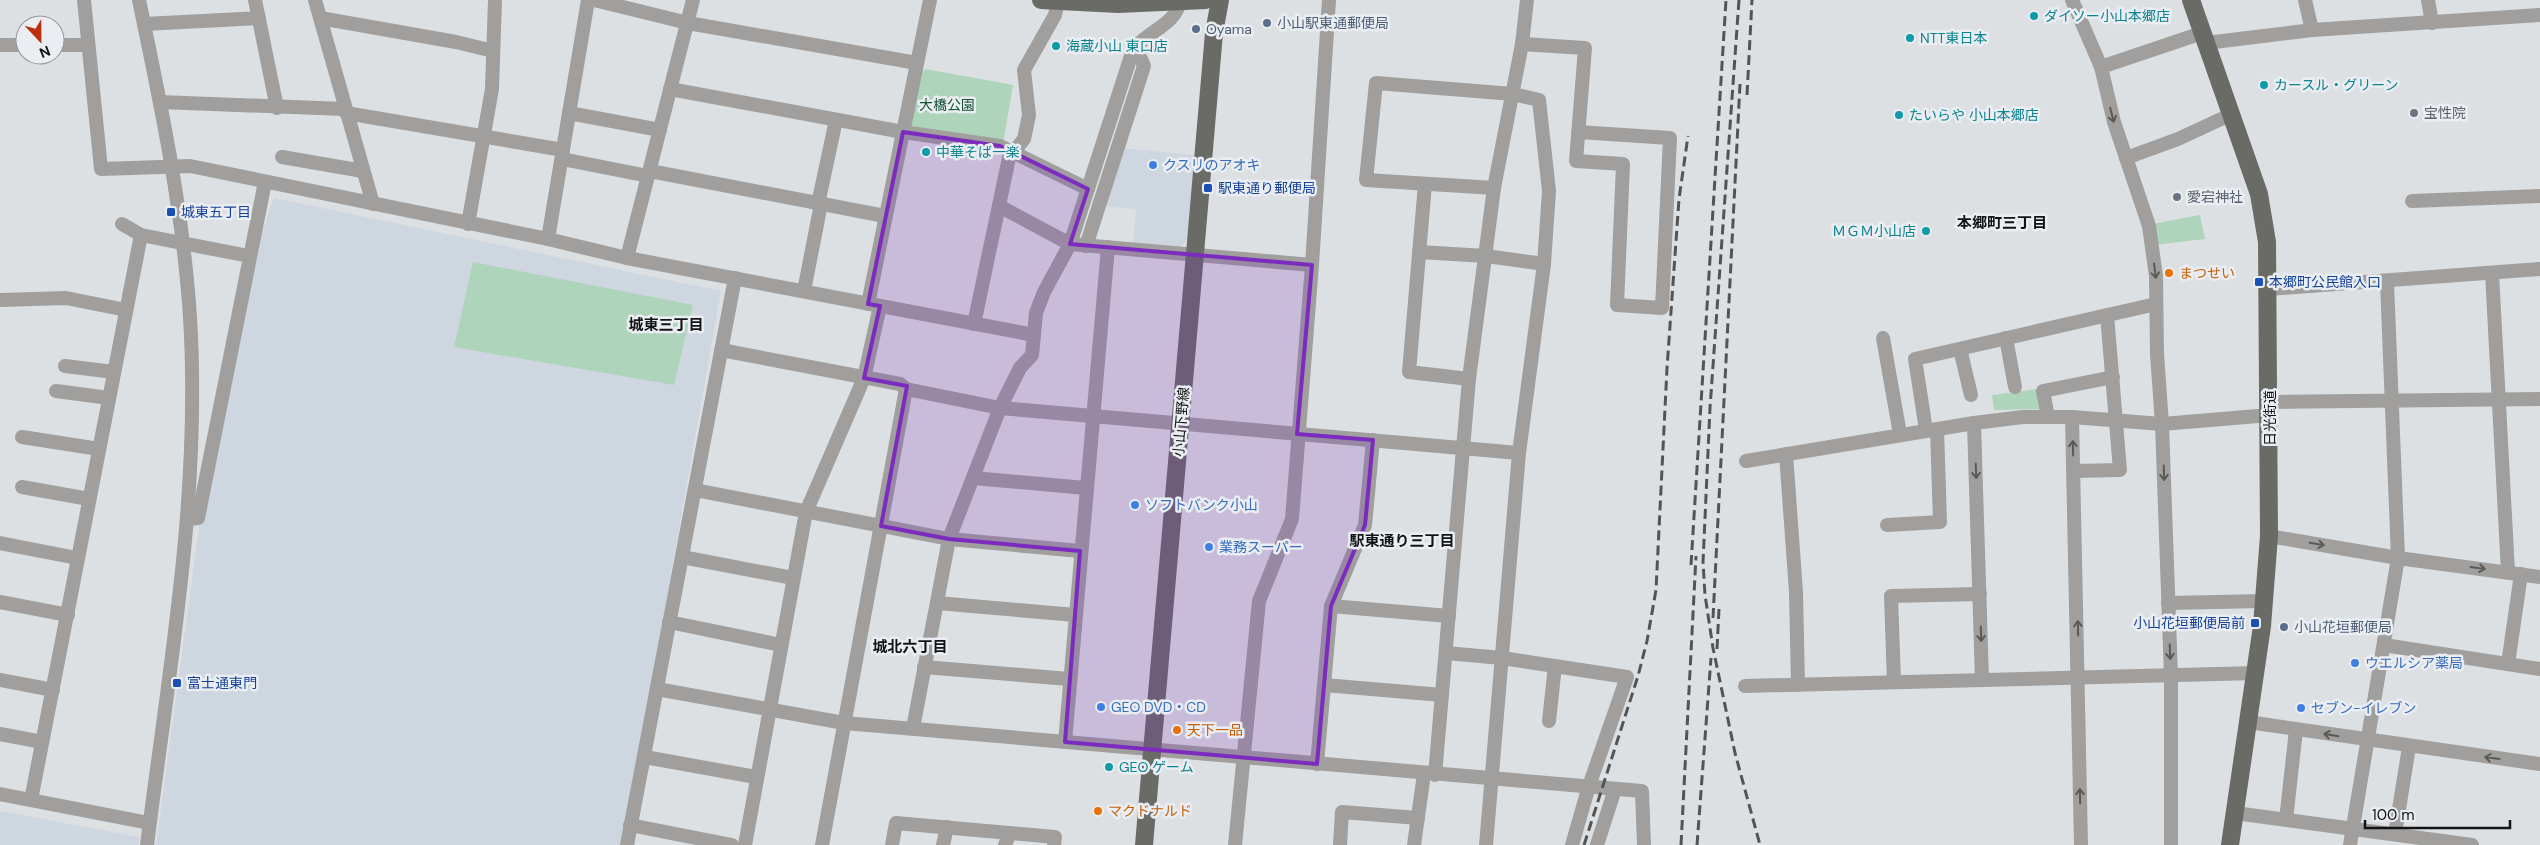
<svg xmlns="http://www.w3.org/2000/svg" width="2540" height="845" font-family="'DM Sans','Noto Sans JP',sans-serif">
  <style>
    .built { fill: #ced6df }
    .green { fill: #afd4bc }
    .lines { fill: none; stroke-linecap: round; stroke-linejoin: round }
    .minor { stroke: #a09f9d; stroke-width: 14 }
    .major { stroke: #6a6a67; stroke-width: 18 }
    .rail { stroke: #535456; stroke-width: 3; stroke-dasharray: 10 5; stroke-linecap: butt }
    .oneway { stroke: #595958 }
    .marked { fill: #7b2cbf; fill-opacity: 0.2; stroke: #7b2cbf; stroke-width: 4; stroke-linejoin: round }
    .culture-dot { fill: #0f9aa8; stroke: #eaedf1; stroke-width: 2 }
    .service-dot { fill: #5c6f8a; stroke: #eaedf1; stroke-width: 2 }
    .worship-dot { fill: #6b7280; stroke: #eaedf1; stroke-width: 2 }
    .shop-dot { fill: #3f7fe0; stroke: #eaedf1; stroke-width: 2 }
    .transit-dot { fill: #1a4fb4; stroke: #eaedf1; stroke-width: 2 }
    .food-dot { fill: #e8710a; stroke: #eaedf1; stroke-width: 2 }
    .labels { text-anchor: middle; stroke-width: 5; stroke-linejoin: round; paint-order: stroke }
    .culture-label { font-size: 14px; fill: #0d838f; stroke: #eaedf1; text-anchor: start }
    .service-label { font-size: 14px; fill: #4e5e75; stroke: #eaedf1; text-anchor: start }
    .park-label { font-size: 14px; fill: #115232; stroke: #eaedf1 }
    .worship-label { font-size: 14px; fill: #5b616d; stroke: #eaedf1; text-anchor: start }
    .shop-label { font-size: 14px; fill: #366cbe; stroke: #eaedf1; text-anchor: start }
    .transit-label { font-size: 14px; fill: #164399; stroke: #eaedf1; text-anchor: start }
    .food-label { font-size: 14px; fill: #c56008; stroke: #eaedf1; text-anchor: start }
    .street-label { font-size: 14px; fill: #121314; stroke: #eaedf1 }
    .neighbourhood-label { font-size: 15px; font-weight: bold; fill: #121314; stroke: #eaedf1 }
  </style>
  <rect width="100%" height="100%" fill="#dde0e3"/>
  <!-- built -->
  <g class="built">
    <path d="M1121,148L1195,155L1187,240L1179,248L1133,244L1136,209L1104,206Z"/>
    <path d="M274,198L721,291L623,845H156L200,520L251,262Z"/>
    <path d="M0,811L139,837L138,845H0Z"/>
  </g>
  <!-- green -->
  <g class="green">
    <path d="M926,69L1013,85L1003,144L910,126L920,73Z"/>
    <path d="M2200,215L2205,239L2154,245L2152,224Z"/>
    <path d="M473,262L693,305L674,385L454,347Z"/>
    <path d="M2037,389L2042,409L1994,410L1992,395Z"/>
  </g>
  <g class="lines">
    <!-- minor -->
    <g class="minor">
      <path d="M84,0L101,169L190,166L548,239L627,258L1034,335"/>
      <path d="M139,0C161,105 183,210 190,317C201,496 169,669 147,845"/>
      <path d="M255,0L277,108"/>
      <path d="M315,0L373,204"/>
      <path d="M594,0L688,23L917,63"/>
      <path d="M2072,0L2101,67L2114,122L2149,226L2156,276L2157,354L2162,424L2171,676V845"/>
      <path d="M2305,0L2312,30"/>
      <path d="M2428,0L2432,23"/>
      <path d="M320,18L456,42L493,51"/>
      <path d="M144,24L259,18"/>
      <path d="M2206,43L2312,30L2540,15"/>
      <path d="M1522,44L1585,48L1576,161L1623,164L1617,305L1662,308L1670,138L1578,132"/>
      <path d="M0,45H25"/>
      <path d="M55,45H88"/>
      <path d="M2101,67L2202,33"/>
      <path d="M670,89L903,132L1000,146L1088,189"/>
      <path d="M160,102L345,109"/>
      <path d="M346,113L563,150"/>
      <path d="M569,113L660,130"/>
      <path d="M282,157L363,171"/>
      <path d="M2126,158L2178,139L2232,114"/>
      <path d="M562,159L648,176"/>
      <path d="M650,171L885,216"/>
      <path d="M1425,184L1409,372L1469,379"/>
      <path d="M2412,201L2540,196"/>
      <path d="M818,204L836,120"/>
      <path d="M999,206L1070,244L1312,265"/>
      <path d="M122,224L141,235"/>
      <path d="M468,224L492,89L495,0"/>
      <path d="M548,239L588,0"/>
      <path d="M1086,246L1144,66L1141,59L1132,53"/>
      <path d="M1419,252L1486,256L1544,264"/>
      <path d="M627,258L693,0"/>
      <path d="M2492,273L2508,572"/>
      <path d="M2269,289L2540,269"/>
      <path d="M804,291L821,204"/>
      <path d="M0,300L66,298L126,310"/>
      <path d="M868,304L930,0"/>
      <path d="M974,324L1009,158L1024,139L1029,115L1024,70L1055,15L1058,2"/>
      <path d="M1883,338L1900,434"/>
      <path d="M2006,338L2015,387"/>
      <path d="M1960,349L1971,395"/>
      <path d="M721,350L900,384L906,389L1000,408L1519,453"/>
      <path d="M65,366L114,372"/>
      <path d="M56,391L109,398"/>
      <path d="M2270,402L2540,399"/>
      <path d="M2048,417L2043,391L2113,377"/>
      <path d="M2072,417L2081,845"/>
      <path d="M1974,423L1982,680"/>
      <path d="M1926,430L1915,359L2156,304"/>
      <path d="M22,437L99,449"/>
      <path d="M1786,454L1796,592L1798,685"/>
      <path d="M1746,461L1974,423L2023,417H2072L2162,424L2270,415"/>
      <path d="M2074,471L2120,470L2107,315"/>
      <path d="M973,478L1086,488"/>
      <path d="M22,487L89,499"/>
      <path d="M695,490L949,539L1080,551"/>
      <path d="M188,519L198,518L265,182"/>
      <path d="M1887,525L1940,522L1937,429"/>
      <path d="M2269,536L2398,558L2540,577"/>
      <path d="M0,543L77,558"/>
      <path d="M682,557L793,578"/>
      <path d="M0,602L68,615"/>
      <path d="M937,603L1075,615"/>
      <path d="M2168,603L2264,601"/>
      <path d="M1331,606L1449,616"/>
      <path d="M669,622L781,645"/>
      <path d="M2384,645L2540,669"/>
      <path d="M1446,653L1502,658L1627,677L1589,786L1572,845"/>
      <path d="M2508,664L2521,574"/>
      <path d="M924,667L1069,679"/>
      <path d="M0,680L53,690"/>
      <path d="M1894,682L1891,596L1980,594"/>
      <path d="M1324,685L1442,695"/>
      <path d="M1745,686L2256,673"/>
      <path d="M657,689L844,723L1642,791L1644,845"/>
      <path d="M1549,721L1555,666"/>
      <path d="M2248,722L2540,764"/>
      <path d="M913,728L949,539L1000,408L1020,368L1032,355L1036,313L1044,292L1070,244L1132,53C1143,32 1177,26 1180,0"/>
      <path d="M0,734L42,742"/>
      <path d="M1065,742L1108,247"/>
      <path d="M645,757L756,777"/>
      <path d="M1317,764L1331,606L1365,525L1373,440"/>
      <path d="M1435,775L1469,379L1494,188L1522,44L1527,0"/>
      <path d="M0,794L149,823"/>
      <path d="M31,800L141,235L249,256"/>
      <path d="M2235,813L2472,845"/>
      <path d="M2286,820L2296,730"/>
      <path d="M630,825L732,845"/>
      <path d="M2395,834L2409,747"/>
      <path d="M627,845L735,278"/>
      <path d="M745,845L806,512L864,378L880,306"/>
      <path d="M822,845L906,389"/>
      <path d="M892,845L896,823L1055,837L1054,845"/>
      <path d="M943,845L947,827"/>
      <path d="M1005,845L1010,833"/>
      <path d="M1235,845L1259,601L1292,519L1312,265L1329,0"/>
      <path d="M1340,845L1342,812L1418,818"/>
      <path d="M1414,845L1424,774"/>
      <path d="M1486,845L1519,453L1544,264L1549,191L1539,100L1513,94L1376,83L1366,180L1494,188"/>
      <path d="M1597,845L1615,789"/>
      <path d="M2350,845L2398,558L2387,282"/>
    </g>
    <!-- major -->
    <g class="major">
      <path d="M1041,0L1118,4L1206,0"/>
      <path d="M2191,0L2259,194L2267,242L2269,536L2262,626L2230,845"/>
      <path d="M1144,845L1214,33L1220,0"/>
    </g>
    <!-- rail -->
    <g class="rail">
      <path d="M1739,0L1710,408L1703,562L1705,595L1713,648L1735,753L1760,845"/>
      <path d="M1747,95L1752,0"/>
      <path d="M1691,565L1726,0"/>
      <path d="M1713,618L1740,84"/>
      <path d="M1717,649L1719,609"/>
      <path d="M1584,845L1638,676L1647,641L1656,590L1667,368L1679,199L1688,136"/>
      <path d="M1681,845L1696,556"/>
      <path d="M1697,845L1711,658"/>
    </g>
  </g>
  <!-- one-way arrows -->
  <defs><path id="oneway-shaft" d="M-6 0H5M1.5-3L5.5 0L1.5 3" fill="none" stroke-width="1.6" stroke-linecap="round" stroke-linejoin="round" transform="scale(1.25)"/></defs>
  <g class="oneway">
    <use href="#oneway-shaft" transform="translate(2112 115) rotate(76)"/>
    <use href="#oneway-shaft" transform="translate(2155 271) rotate(83)"/>
    <use href="#oneway-shaft" transform="translate(2073 448) rotate(-91)"/>
    <use href="#oneway-shaft" transform="translate(1976 471) rotate(88)"/>
    <use href="#oneway-shaft" transform="translate(2164 473) rotate(88)"/>
    <use href="#oneway-shaft" transform="translate(2317 544) rotate(10)"/>
    <use href="#oneway-shaft" transform="translate(2478 568) rotate(8)"/>
    <use href="#oneway-shaft" transform="translate(2078 628) rotate(-91)"/>
    <use href="#oneway-shaft" transform="translate(1981 634) rotate(88)"/>
    <use href="#oneway-shaft" transform="translate(2170 652) rotate(88)"/>
    <use href="#oneway-shaft" transform="translate(2331 735) rotate(-171)"/>
    <use href="#oneway-shaft" transform="translate(2492 758) rotate(-172)"/>
    <use href="#oneway-shaft" transform="translate(2080 796) rotate(-91)"/>
  </g>
  <!-- marked area -->
  <path class="marked" d="M903,132L1000,146L1088,189L1070,244L1312,265L1297,434L1373,440L1365,525L1331,606L1317,764L1065,742L1080,551L949,539L881,526L907,386L864,378L880,306L868,304Z"/>
  <!-- markers -->
  <g class="culture-dot">
    <circle cx="2034" cy="16" r="5"/>
    <circle cx="1910" cy="38" r="5"/>
    <circle cx="1056" cy="46" r="5"/>
    <circle cx="2264" cy="85" r="5"/>
    <circle cx="1899" cy="115" r="5"/>
    <circle cx="926" cy="152" r="5"/>
    <circle cx="1926" cy="231" r="5"/>
    <circle cx="1109" cy="767" r="5"/>
  </g>
  <g class="service-dot">
    <circle cx="1267" cy="23" r="5"/>
    <circle cx="1196" cy="29" r="5"/>
    <circle cx="2284" cy="627" r="5"/>
  </g>
  <g class="worship-dot">
    <circle cx="2414" cy="113" r="5"/>
    <circle cx="2177" cy="197" r="5"/>
  </g>
  <g class="shop-dot">
    <circle cx="1153" cy="165" r="5"/>
    <circle cx="1135" cy="505" r="5"/>
    <circle cx="1209" cy="547" r="5"/>
    <circle cx="2355" cy="663" r="5"/>
    <circle cx="1101" cy="707" r="5"/>
    <circle cx="2301" cy="708" r="5"/>
  </g>
  <g class="transit-dot">
    <rect x="1203" y="183" width="10" height="10" rx="2.5"/>
    <rect x="166" y="207" width="10" height="10" rx="2.5"/>
    <rect x="2254" y="277" width="10" height="10" rx="2.5"/>
    <rect x="2250" y="618" width="10" height="10" rx="2.5"/>
    <rect x="172" y="678" width="10" height="10" rx="2.5"/>
  </g>
  <g class="food-dot">
    <circle cx="2169" cy="273" r="5"/>
    <circle cx="1177" cy="730" r="5"/>
    <circle cx="1098" cy="811" r="5"/>
  </g>
  <g class="labels">
    <!-- culture labels -->
    <g class="culture-label">
      <text x="2044" y="21">ダイソー小山本郷店</text>
      <text x="1920" y="43">NTT東日本</text>
      <text x="1066" y="51">海蔵小山 東口店</text>
      <text x="2274" y="90">カースル・グリーン</text>
      <text x="1909" y="120">たいらや 小山本郷店</text>
      <text x="936" y="157">中華そば一楽</text>
      <text x="1916" y="236" text-anchor="end">ＭＧＭ小山店</text>
      <text x="1119" y="772">GEO ゲーム</text>
    </g>
    <!-- service labels -->
    <g class="service-label">
      <text x="1277" y="28">小山駅東通郵便局</text>
      <text x="1206" y="34">Oyama</text>
      <text x="2294" y="632">小山花垣郵便局</text>
    </g>
    <!-- park labels -->
    <g class="park-label">
      <text x="947" y="110">大橋公園</text>
    </g>
    <!-- worship labels -->
    <g class="worship-label">
      <text x="2424" y="118">宝性院</text>
      <text x="2187" y="202">愛宕神社</text>
    </g>
    <!-- shop labels -->
    <g class="shop-label">
      <text x="1163" y="170">クスリのアオキ</text>
      <text x="1145" y="510">ソフトバンク小山</text>
      <text x="1219" y="552">業務スーパー</text>
      <text x="2365" y="668">ウエルシア薬局</text>
      <text x="1111" y="712">GEO DVD・CD</text>
      <text x="2311" y="713">セブン-イレブン</text>
    </g>
    <!-- transit labels -->
    <g class="transit-label">
      <text x="1218" y="193">駅東通り郵便局</text>
      <text x="181" y="217">城東五丁目</text>
      <text x="2269" y="287">本郷町公民館入口</text>
      <text x="2245" y="628" text-anchor="end">小山花垣郵便局前</text>
      <text x="187" y="688">富士通東門</text>
    </g>
    <!-- food labels -->
    <g class="food-label">
      <text x="2179" y="278">まつせい</text>
      <text x="1187" y="735">天下一品</text>
      <text x="1108" y="816">マクドナルド</text>
    </g>
    <!-- street labels -->
    <g class="street-label">
      <text transform="translate(2270 418) rotate(-90)" y="5">日光街道</text>
      <text transform="translate(1181 422) rotate(-85)" y="5">小山下野線</text>
    </g>
    <!-- neighbourhood labels -->
    <g class="neighbourhood-label">
      <text x="2002" y="228">本郷町三丁目</text>
      <text x="666" y="330">城東三丁目</text>
      <text x="1402" y="546">駅東通り三丁目</text>
      <text x="910" y="652">城北六丁目</text>
    </g>
  </g>
  <!-- north arrow -->
  <g transform="translate(40 40) rotate(158)"><circle r="24" fill="#eaedf1" stroke="#949699"/>
  <path d="M0-4L9 19L0 12L-9 19Z" fill="#ba300e"/>
  <text y="-8" font-size="14" font-weight="bold" text-anchor="middle" fill="#121314">N</text>
  </g>
  <!-- scale -->
  <path d="M2365 820v8h145v-8" fill="none" stroke="#121314" stroke-width="2.5"/>
  <text x="2372" y="820" font-size="15" fill="#121314" stroke="#eaedf1" stroke-width="4" paint-order="stroke">100 m</text>
</svg>
